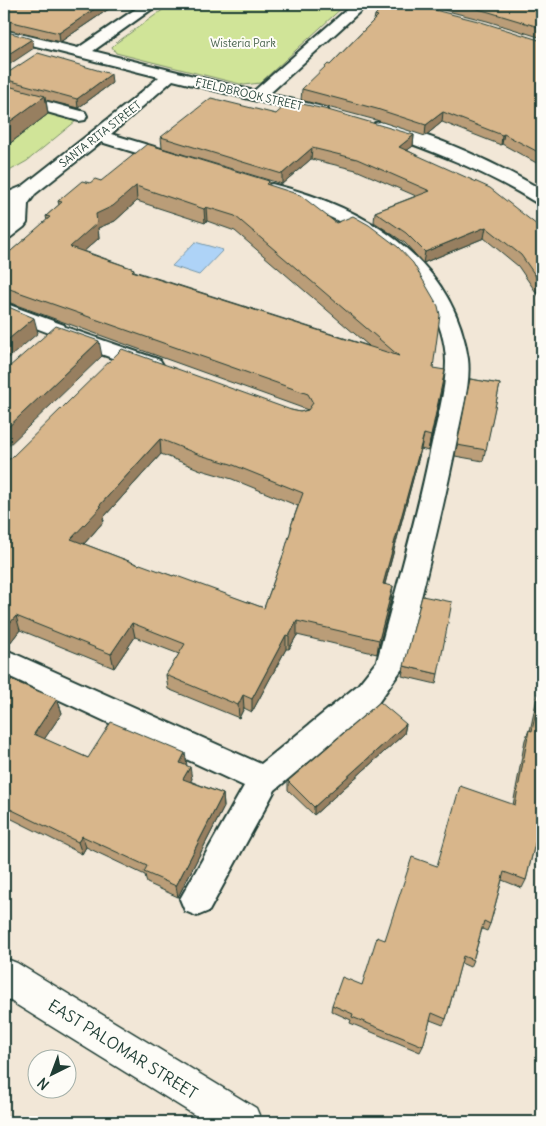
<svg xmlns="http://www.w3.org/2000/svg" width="546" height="1126" font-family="Delius,sans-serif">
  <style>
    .green { fill: #d0e498; stroke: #789066 }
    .water { fill: #aed3f7; stroke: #7597a9 }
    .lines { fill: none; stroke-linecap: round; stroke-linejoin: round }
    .minor-casing { stroke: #1f3d34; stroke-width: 4 }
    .secondary-casing { stroke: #1f3d34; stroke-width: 3 }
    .minor { fill: #fdfcf7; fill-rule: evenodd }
    .secondary { fill: #fdfcf7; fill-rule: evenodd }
    .wall { fill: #ba9d78; stroke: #1f3d34; fill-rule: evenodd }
    .shaded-wall { fill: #977f61; stroke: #1f3d34 }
    .building { fill: #d8b68b; stroke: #1f3d34; fill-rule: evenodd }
    .labels { text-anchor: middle; stroke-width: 4; stroke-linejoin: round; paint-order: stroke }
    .far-park-label { font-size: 11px; fill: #425e48; stroke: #fdfcf7 }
    .far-street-label { font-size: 11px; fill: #1f3d34; stroke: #fdfcf7 }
    .near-street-label { font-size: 16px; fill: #1f3d34; stroke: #fdfcf7 }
  </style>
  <rect width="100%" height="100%" fill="#f2e7d7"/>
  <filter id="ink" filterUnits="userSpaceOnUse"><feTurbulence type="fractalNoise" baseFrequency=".02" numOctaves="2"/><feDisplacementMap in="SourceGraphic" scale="10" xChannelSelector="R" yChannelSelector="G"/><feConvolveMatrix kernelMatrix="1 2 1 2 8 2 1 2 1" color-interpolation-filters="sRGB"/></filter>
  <g filter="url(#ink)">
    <!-- green -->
    <g class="green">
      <path d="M171,4H343L345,5L260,83L244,85L116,53L112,47L116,43Z"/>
      <path d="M4,102L76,121L27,161L4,174V148L25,132Z"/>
    </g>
    <!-- water -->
    <path class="water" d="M195,242L223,250L199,275L172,266Z"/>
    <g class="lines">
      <defs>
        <g id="minor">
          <path d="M143,4H159L93,51L254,91L353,4H368L269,94L327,108L329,112L327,116L321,117L173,80L111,134L181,155L184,159L181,163L175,164L169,163L101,142L35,194L28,204L27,223L24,227L11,237L4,239V224L8,221L10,205L4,207V194L23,186L131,101L159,77L4,38V30L78,48Z"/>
          <path d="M4,90L85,112L87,116L85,120L79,121L4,100Z"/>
          <path d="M381,122C435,135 494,162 542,190V203L535,202C485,171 431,150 375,131L373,127L375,123Z"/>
          <path d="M272,184C362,206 454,258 468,359C471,383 462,410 458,434C443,512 423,589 404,666L378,703L275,790L209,911L197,916L185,911L180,899L244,786L4,674V649L261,764L358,685L377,661C395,592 416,522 430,452C436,423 446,392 446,362C446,343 439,321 430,305C394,239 333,215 266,193L263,189L266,185Z"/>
          <path d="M4,303L64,325L65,327L160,360L163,365L160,370L152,372L58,339L57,336L4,316Z"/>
        </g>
        <path id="secondary" d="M4,958L17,963L256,1108L262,1122H206L4,997Z"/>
      </defs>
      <!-- minor casing -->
      <use href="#minor" class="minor-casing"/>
      <!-- secondary casing -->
      <use href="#secondary" class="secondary-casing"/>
      <!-- minor -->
      <use href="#minor" class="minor"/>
      <!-- secondary -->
      <use href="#secondary" class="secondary"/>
    </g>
    <!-- wall -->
    <g class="wall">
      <path d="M4,4H116L60,42L4,29Z"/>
      <path d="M420,4H542V38L487,21Z"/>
      <path d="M375,15L542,41V166L502,144L501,145L442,122L425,136L376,120L301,100L302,89L330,65L374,20Z"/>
      <path d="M4,74L112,83L78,108L46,100L48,114L4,148Z"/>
      <path d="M276,114L414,135L413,146L407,150L542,229V301L518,266L484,238L423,263L405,243L374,222L375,212L416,196L356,170L311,159L282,184L162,148L161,137Z"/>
      <path d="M101,181H269V185L433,368L443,385L428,451L421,449L385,584L391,600L377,654L297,635L289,649H286L252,712L244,708L239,718L168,689L166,675L179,654L135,637L114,668L20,630L6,648H4V460L291,410L300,412L308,410L5,301L4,302V257L47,221L46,216L59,205L58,201L90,183ZM137,201L205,223L207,221L235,231L369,346L134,271V269L84,251L99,238L98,228L115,221ZM161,454L201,470L232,479L298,506L291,526V532L284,553L264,608L173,576L139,565L84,544L104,521L103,518Z"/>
      <path d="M470,379L500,384L483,461L455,456Z"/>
      <path d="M542,638V662L539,661Z"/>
      <path d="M404,666L438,674L436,684L402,676Z"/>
      <path d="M542,674V815L526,880L522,888L502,880L490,924L487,931L482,929L473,960L470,967L461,963L446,1019L443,1025L430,1020L423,1046L420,1052L350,1023L351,1020L331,1011L332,1005L362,985L385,940L437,866L513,805L525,740L529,730L530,731Z"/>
      <path d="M4,677L57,699L62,713L44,739L88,758L187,766L192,779L190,781L223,794L224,807L178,897L147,883L145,875L86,847L82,854L4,815Z"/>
      <path d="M406,724L404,734L314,815L288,790V781Z"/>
    </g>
    <!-- shaded-wall -->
    <g class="shaded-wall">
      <path d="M102,4H116L60,42L59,33Z"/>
      <path d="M32,39L34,48L4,68V57Z"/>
      <path d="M111,74L112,83L78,108L77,99Z"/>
      <path d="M45,96L48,114L4,148V126Z"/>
      <path d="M443,112L442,122L425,136L426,125Z"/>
      <path d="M504,134L502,144L501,145L502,135Z"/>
      <path d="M414,135L413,146L398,157L399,147Z"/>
      <path d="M312,148L311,159L282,184V174Z"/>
      <path d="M136,186L137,201L115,221L98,228L99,238L73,261L70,247L96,214Z"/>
      <path d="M206,207L207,221L205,223L204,209Z"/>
      <path d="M486,227L484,238L423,263L425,252Z"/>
      <path d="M34,318L38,333L4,362V343Z"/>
      <path d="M99,341L102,356L4,450V431Z"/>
      <path d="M445,370L443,385L428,451L431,436Z"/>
      <path d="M424,434L421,449L381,598L383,584Z"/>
      <path d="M160,439L161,454L103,518L104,521L75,554L71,539L99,506Z"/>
      <path d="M393,586L391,600L377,654L379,640Z"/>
      <path d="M16,616L20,630L6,648L4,642V630Z"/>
      <path d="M297,621V635L289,649V636Z"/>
      <path d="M132,623L135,637L114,668L111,654Z"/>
      <path d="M286,635V649L252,712V699Z"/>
      <path d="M243,695L244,708L239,718L238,705Z"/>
      <path d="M57,699L62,713L39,747L34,734Z"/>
      <path d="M406,724L404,734L314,815V807Z"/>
      <path d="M185,753L187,766L180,763Z"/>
      <path d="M190,767L192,779L185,791L183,779Z"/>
      <path d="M223,794L224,807L178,897L176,886Z"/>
      <path d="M82,836L86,847L82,854L78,842Z"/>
    </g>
    <!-- building -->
    <g class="building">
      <path d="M4,4H102L59,33L4,20Z"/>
      <path d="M386,4H411L478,21L542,41V154L504,134L502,135L443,112L426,125L377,109L302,89L328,64L330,65L378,16L375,15Z"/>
      <path d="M458,4H542V28L489,12Z"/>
      <path d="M4,31L32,39L4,57Z"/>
      <path d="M38,53L111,74L77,99L4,79V74L9,72Z"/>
      <path d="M8,86L45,96L4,126V89Z"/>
      <path d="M211,98L276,114L290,101L328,110L414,135L399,147L490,188L542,229V285L521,255L486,227L425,252L406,233L375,212L430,191L357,159L312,148L282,174L161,137Z"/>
      <path d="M147,144L269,181L266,184L300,195L336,223L353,216L369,225L398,247L413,263L438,306L440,315L433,368L445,370L431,436L424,434L383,584L393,586L379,640L297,621L289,636L286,635L252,699L243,695L238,705L166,675L185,644L132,623L111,654L16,616L4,630V460L10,459L122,349L291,410L300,412L308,410L313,403L308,394L4,287V257L50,217L46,216L62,202L58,201L82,181L90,183L95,179L101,181ZM136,186L204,209L206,207L235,216L399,356L132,271L134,269L70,247L97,223L96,214L113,206ZM160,439L200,455L231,464L303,493L291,526H292L284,553L264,608L174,575L173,576L140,564L139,565L71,539L101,507L99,506Z"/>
      <path d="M4,305L34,318L4,343Z"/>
      <path d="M56,326L99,341L4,431V369L9,367Z"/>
      <path d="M470,379L500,384L486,450L457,445Z"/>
      <path d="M422,596L452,602L438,674L404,666Z"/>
      <path d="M4,677L57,699L34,734L88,758L111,722L185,753L180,763L190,767L183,779L223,794L176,886L144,872L147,866L82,836L78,842L4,806Z"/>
      <path d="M542,683V815L526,880L504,872L490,924L484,921L473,960L463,956L446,1019L432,1013L423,1046L352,1017L353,1014L332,1005L342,977L362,985L377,937L385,940L412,857L437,866L460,786L515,805L529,730L532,731Z"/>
      <path d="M380,702L406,724L314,807L288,781Z"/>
    </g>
  </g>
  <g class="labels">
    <!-- far-park labels -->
    <g class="far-park-label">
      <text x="243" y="47">Wisteria Park</text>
    </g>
    <!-- far-street labels -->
    <g class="far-street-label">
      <text transform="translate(249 94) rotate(13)" y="4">FIELDBROOK STREET</text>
      <text transform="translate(100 134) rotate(-38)" y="4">SANTA RITA STREET</text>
    </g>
    <!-- near-street labels -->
    <g class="near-street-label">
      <text transform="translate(123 1049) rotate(32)" y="6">EAST PALOMAR STREET</text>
    </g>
  </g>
  <!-- margin -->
  <rect width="546" height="1126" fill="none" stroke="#fdfcf7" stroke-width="20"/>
  <rect x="10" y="10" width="526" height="1106" fill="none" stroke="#1f3d34" stroke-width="2" filter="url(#ink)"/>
  <!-- north arrow -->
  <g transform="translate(52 1074) rotate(222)"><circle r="24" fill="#fdfcf7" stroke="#a4b0a9"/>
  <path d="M0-4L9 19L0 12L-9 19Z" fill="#1f3d34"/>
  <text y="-8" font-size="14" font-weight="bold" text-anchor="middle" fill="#1f3d34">N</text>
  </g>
</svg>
